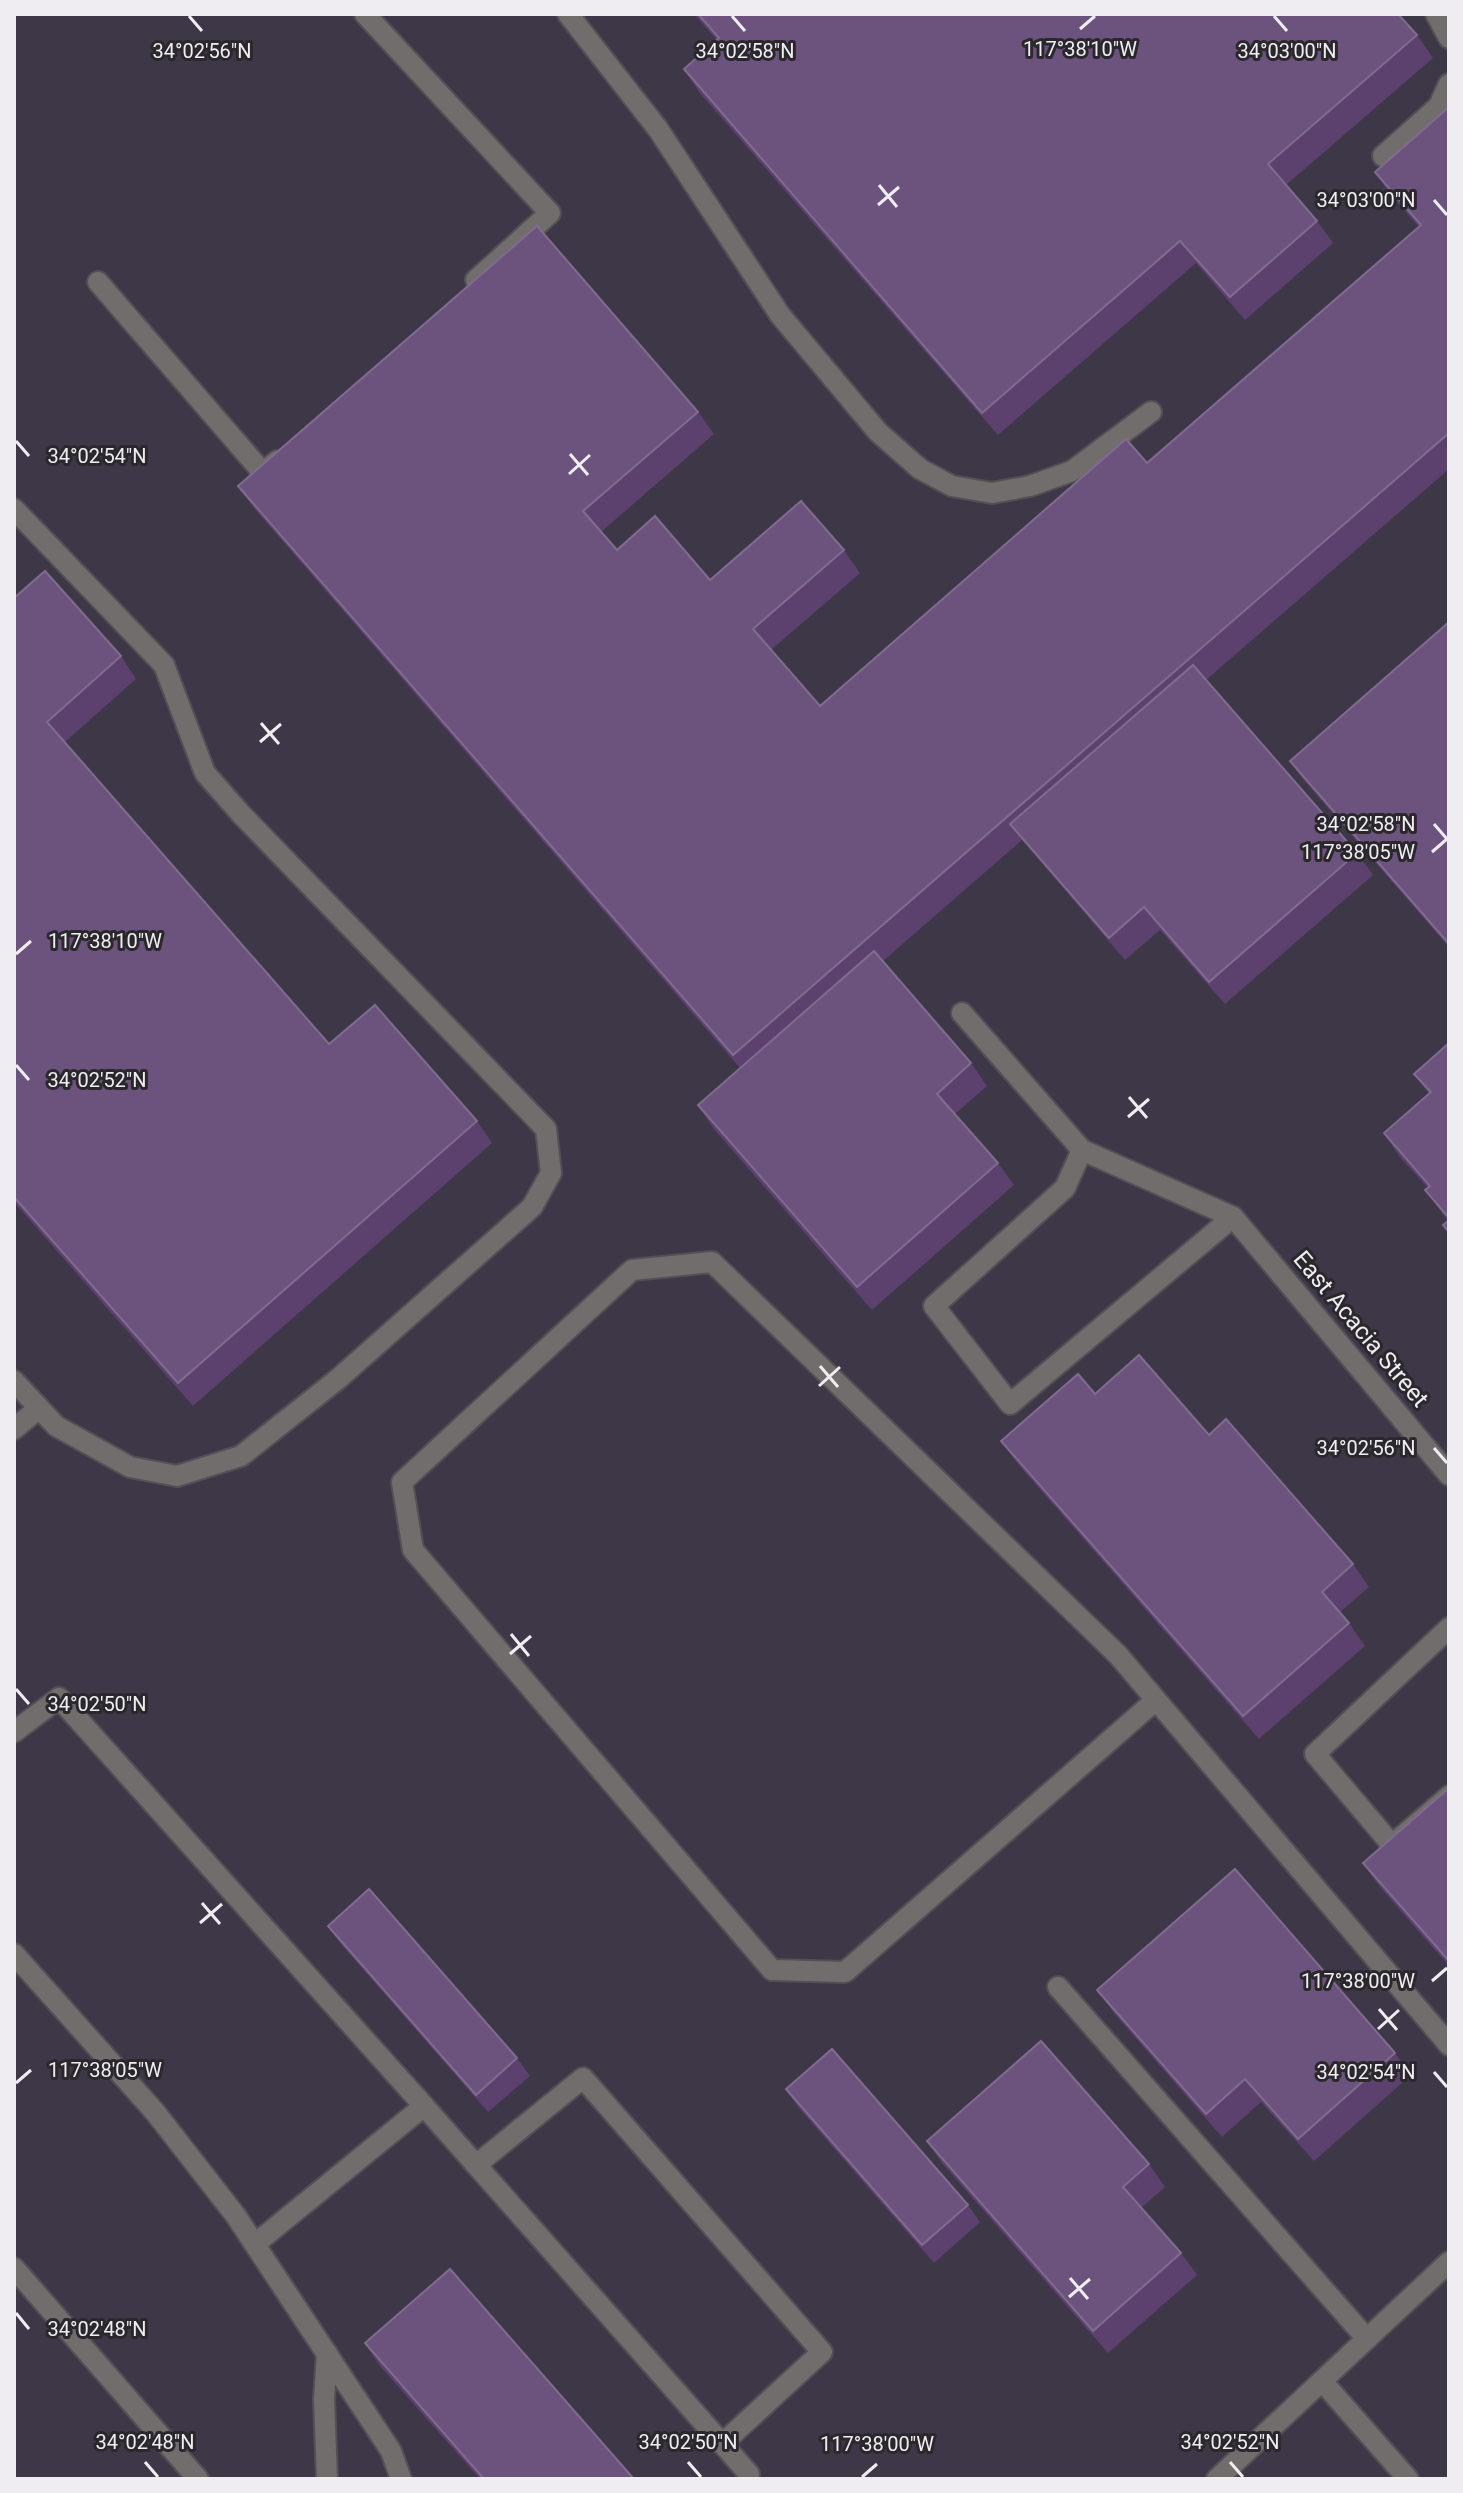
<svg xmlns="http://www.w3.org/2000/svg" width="1463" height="2493" font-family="Roboto,sans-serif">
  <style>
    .industrial { fill: #3e3748 }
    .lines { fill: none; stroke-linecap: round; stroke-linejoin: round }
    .service-casing { stroke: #535055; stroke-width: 24 }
    .minor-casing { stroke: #535055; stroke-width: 24 }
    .tertiary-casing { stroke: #535055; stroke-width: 24 }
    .service { stroke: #716d6d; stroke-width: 20 }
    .minor { stroke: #716d6d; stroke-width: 20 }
    .tertiary { stroke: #716d6d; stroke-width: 20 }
    .wall { fill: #5c416f }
    .building { fill: #6c537d; stroke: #806c8f; stroke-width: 2 }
    .ticks { fill: none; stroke: #efedf1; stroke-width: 3 }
    .labels { text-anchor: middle; stroke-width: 6; stroke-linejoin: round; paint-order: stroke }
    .street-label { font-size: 24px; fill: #efedf1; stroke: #2b282d }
    .ticks-label { font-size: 20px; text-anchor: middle; fill: #efedf1; stroke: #2b282d; stroke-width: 6; stroke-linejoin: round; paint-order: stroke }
  </style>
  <rect width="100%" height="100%" fill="#353237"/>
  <!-- industrial -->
  <rect class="industrial" x="14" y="14" width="1435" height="2465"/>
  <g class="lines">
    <defs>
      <g id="service">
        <path d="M365,14L550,213L476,280"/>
        <path d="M568,14L658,129L780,315L878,432L920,469L952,486L992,493L1030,486L1072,471L1151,412"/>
        <path d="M1436,14L1449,38"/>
        <path d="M1383,156L1439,106L1449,84"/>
        <path d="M98,282L263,473L277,461"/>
        <path d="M14,509L164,665L205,773L241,814L546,1129L551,1173L532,1207L338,1379L241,1456L177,1476L130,1467L56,1426L14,1381"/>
        <path d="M962,1013L1082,1150L1065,1188L934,1306L1010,1404L1233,1217L1082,1150"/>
        <path d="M14,1429L39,1408"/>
        <path d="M1449,1628L1315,1754L1392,1845L1449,1796"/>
        <path d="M1156,1700L845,1972L772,1970L413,1550L402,1482L632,1270L712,1262L1118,1655L1449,2045"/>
        <path d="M14,1732L59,1698L424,2106"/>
        <path d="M14,1954L155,2112L236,2216L391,2451L401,2479"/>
        <path d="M1058,1987L1367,2339"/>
        <path d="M476,2165L583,2078L822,2352L723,2443"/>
        <path d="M255,2244L424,2106L749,2474"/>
        <path d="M14,2268L198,2479"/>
        <path d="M1322,2381L1408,2479"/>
        <path d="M327,2479L324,2399L327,2353"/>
      </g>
      <path id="minor" d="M1233,1217L1449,1475"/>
      <path id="tertiary" d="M1217,2479L1449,2262"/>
    </defs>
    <!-- service casing -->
    <use href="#service" class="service-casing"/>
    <!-- minor casing -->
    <use href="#minor" class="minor-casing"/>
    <!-- tertiary casing -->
    <use href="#tertiary" class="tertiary-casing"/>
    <!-- service -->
    <use href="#service" class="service"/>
    <!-- minor -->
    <use href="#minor" class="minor"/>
    <!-- tertiary -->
    <use href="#tertiary" class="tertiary"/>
  </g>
  <!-- wall -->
  <g class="wall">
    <path d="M694,14H1398L1417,35L1433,58L1286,185L1317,221L1333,243L1245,320L1196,263L998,435L699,92L684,69L717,40Z"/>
    <path d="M1449,107V469L1206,680L1357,853L1373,875L1225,1004L1160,930L1125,960L1022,840L883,961L971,1063L987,1086L955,1114L998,1163L1014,1185L872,1310L713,1128L698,1105L740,1068L254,508L238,486L698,412L714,434L601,532L617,550L710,580L844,550L860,573L771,650L820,706L1147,463L1419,227L1390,194L1375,172Z"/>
    <path d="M14,598L121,656L136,679L65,742L329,1044L477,1121L492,1143L193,1406L14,1202Z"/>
    <path d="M1449,622V947L1302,778L1290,761Z"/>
    <path d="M1449,1043V1233L1443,1225L1448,1221L1425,1190L1428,1188L1399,1156L1384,1133L1429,1094L1414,1074Z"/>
    <path d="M1095,1394L1209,1435L1353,1564L1369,1587L1340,1612L1349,1623L1365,1646L1259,1739L1017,1463L1001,1441Z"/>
    <path d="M1449,1788V1966L1379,1886L1363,1863Z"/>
    <path d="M328,1926L517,2058L530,2076L488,2112L340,1943Z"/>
    <path d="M1097,1990L1395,2053L1411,2075L1314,2161L1261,2102L1222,2137L1113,2012Z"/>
    <path d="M786,2089L968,2205L980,2222L934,2263L798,2107Z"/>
    <path d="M927,2141L1149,2164L1165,2187L1141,2208L1181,2253L1197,2275L1108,2353L942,2163Z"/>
    <path d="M365,2343L634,2479H480L380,2366Z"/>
  </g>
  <!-- building -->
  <g class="building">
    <path d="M698,14H1398L1417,35L1268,164L1317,221L1230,297L1180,241L982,413L684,69L719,38Z"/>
    <path d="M1449,107V433L733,1055L238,486L537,226L698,412L583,511L617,550L655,516L710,580L801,501L844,550L753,629L820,706L1126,439L1147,463L1421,225L1375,172Z"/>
    <path d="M45,571L121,656L47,722L329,1044L375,1005L477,1121L178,1383L14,1197V598Z"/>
    <path d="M1449,622V944L1290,761Z"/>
    <path d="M1193,665L1357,853L1209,982L1144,907L1109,938L1010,824Z"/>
    <path d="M874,951L971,1063L937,1094L998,1163L857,1287L698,1105Z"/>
    <path d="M1449,1043V1218L1425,1190L1430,1186L1384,1133L1431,1092L1414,1074Z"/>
    <path d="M1449,1220V1232L1443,1225Z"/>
    <path d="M1139,1355L1209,1435L1226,1419L1353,1564L1322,1592L1349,1623L1243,1716L1001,1441L1078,1374L1095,1394Z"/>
    <path d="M1449,1788V1961L1363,1863Z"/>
    <path d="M1235,1869L1395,2053L1298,2139L1245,2079L1206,2114L1097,1990Z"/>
    <path d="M369,1889L517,2058L476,2095L328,1926Z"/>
    <path d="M1041,2041L1149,2164L1123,2187L1181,2253L1093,2331L927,2141Z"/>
    <path d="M832,2049L968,2205L922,2245L786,2089Z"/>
    <path d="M450,2269L634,2479H484L365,2343Z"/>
  </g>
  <!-- ticks -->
  <path class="ticks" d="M189,16L202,31M732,16L745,31M1274,16L1287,31M1080,29L1095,16M879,185L897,207M1434,200L1447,215M878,205L899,187M16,441L29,456M570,454L588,475M569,474L590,455M261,723L279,744M260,742L281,724M1434,824L1447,839M1432,852L1447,839M16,954L31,941M16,1065L29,1080M1129,1097L1147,1118M1128,1117L1149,1099M820,1366L838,1387M819,1386L840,1367M1434,1448L1447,1463M511,1634L529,1656M510,1654L531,1636M16,1689L29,1704M202,1903L220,1924M200,1923L222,1904M1432,1981L1447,1968M1379,2009L1397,2030M1378,2029L1399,2010M1434,2072L1447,2087M16,2083L31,2070M1070,2278L1088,2299M1069,2297L1090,2279M16,2313L29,2329M145,2462L158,2477M688,2462L701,2477M1230,2462L1243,2477M862,2477L877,2464"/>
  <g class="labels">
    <!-- street labels -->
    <g class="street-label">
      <text transform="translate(1361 1329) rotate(50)" y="8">East Acacia Street</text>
    </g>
  </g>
  <g class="ticks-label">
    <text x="1080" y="56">117°38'10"W</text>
    <text x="202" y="58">34°02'56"N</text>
    <text x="745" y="58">34°02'58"N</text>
    <text x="1287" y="58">34°03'00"N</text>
    <text x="1366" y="207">34°03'00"N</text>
    <text x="97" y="463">34°02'54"N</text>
    <text x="1366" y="831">34°02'58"N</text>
    <text x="1358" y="859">117°38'05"W</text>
    <text x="105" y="948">117°38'10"W</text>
    <text x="97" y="1087">34°02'52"N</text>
    <text x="1366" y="1455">34°02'56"N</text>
    <text x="97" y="1711">34°02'50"N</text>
    <text x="1358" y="1988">117°38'00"W</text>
    <text x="105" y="2077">117°38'05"W</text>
    <text x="1366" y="2079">34°02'54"N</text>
    <text x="97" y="2336">34°02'48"N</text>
    <text x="145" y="2449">34°02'48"N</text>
    <text x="688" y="2449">34°02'50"N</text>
    <text x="1230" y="2449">34°02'52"N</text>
    <text x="877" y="2451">117°38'00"W</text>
  </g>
  <!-- border -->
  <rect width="1463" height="2493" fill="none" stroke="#efedf1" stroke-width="32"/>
</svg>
